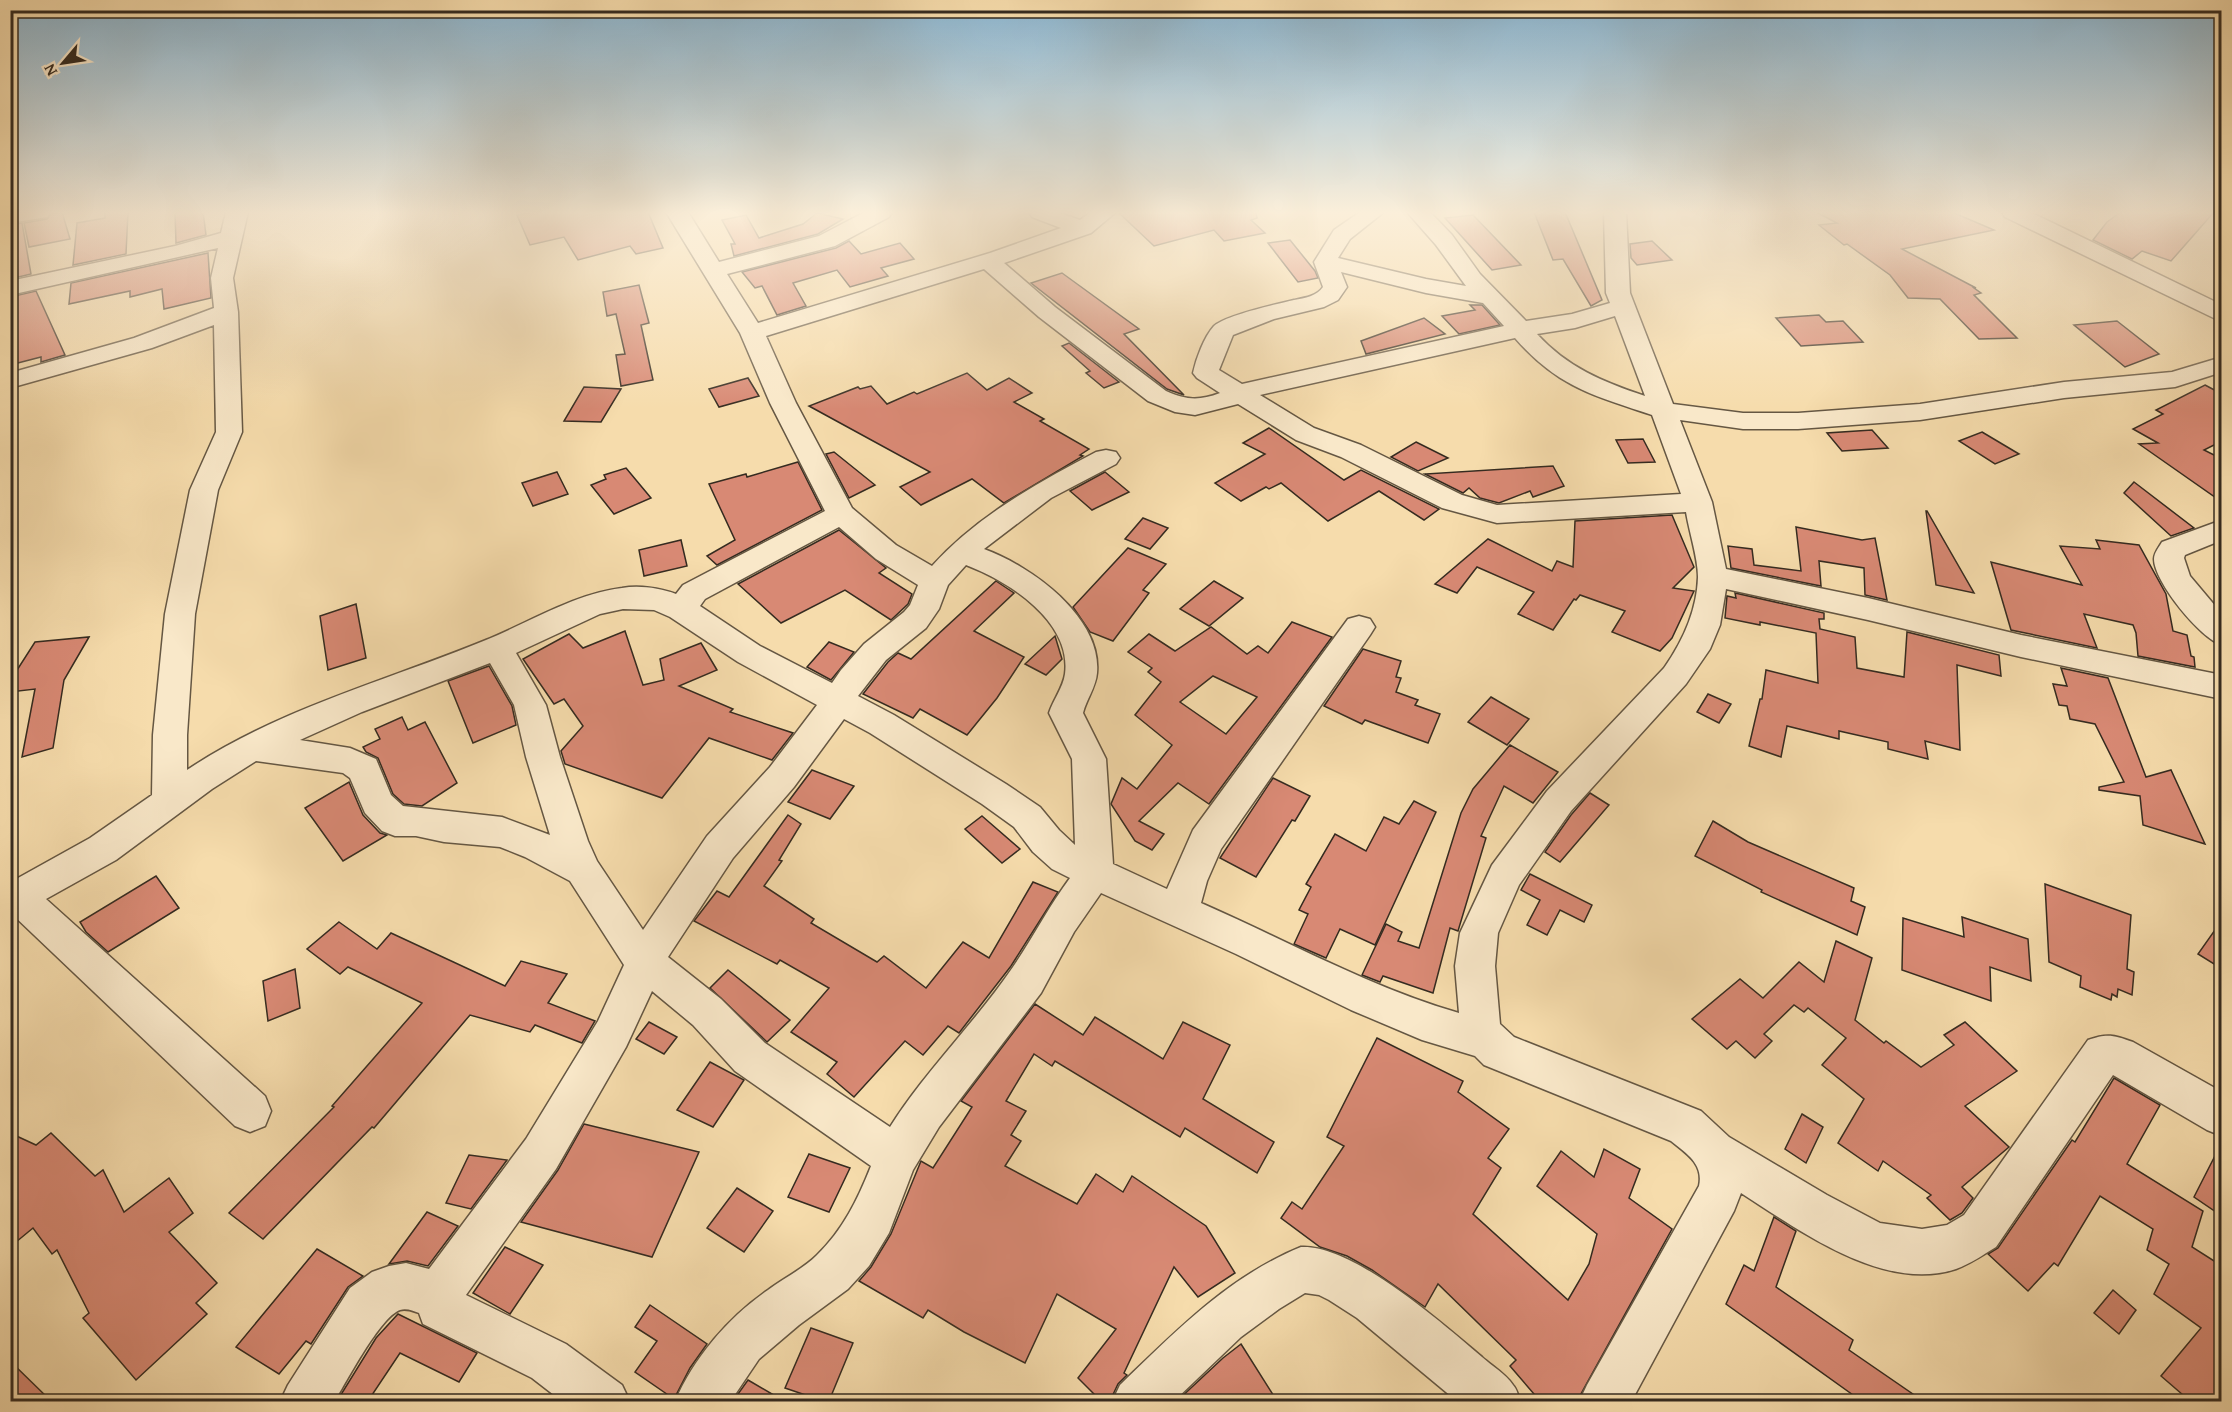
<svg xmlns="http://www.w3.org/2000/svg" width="2232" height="1412" font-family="'Gentium Book Plus',serif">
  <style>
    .building { fill: #d88974; stroke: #352b20; stroke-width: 1.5; fill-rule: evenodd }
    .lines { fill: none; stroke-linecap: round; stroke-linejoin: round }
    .minor-casing { stroke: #655743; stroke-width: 3 }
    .minor { fill: #f9e8c9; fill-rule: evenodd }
  </style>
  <rect width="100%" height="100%" fill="#f6dcac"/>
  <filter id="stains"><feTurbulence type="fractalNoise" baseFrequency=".00333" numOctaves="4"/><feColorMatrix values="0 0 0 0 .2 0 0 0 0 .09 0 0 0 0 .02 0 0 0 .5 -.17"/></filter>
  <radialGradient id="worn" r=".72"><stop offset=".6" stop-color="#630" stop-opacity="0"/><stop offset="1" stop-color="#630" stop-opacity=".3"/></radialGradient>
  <!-- building -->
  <g class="building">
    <path d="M62,212L70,239L29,247L24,223L47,219L51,214Z"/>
    <path d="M105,212H128L126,254L73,265L77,223L105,218Z"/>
    <path d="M175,212H203L206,235L176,243Z"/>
    <path d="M532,212H648L663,248L636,254L630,246L578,260L564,237L530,245L517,215Z"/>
    <path d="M1118,212H1256L1257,218L1251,220L1265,233L1224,241L1214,230L1154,246Z"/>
    <path d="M1534,212H1565L1602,300L1591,306L1563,259L1553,260Z"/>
    <path d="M1816,212H1952L1994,230L1902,249L1976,288H1974L1981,293L1974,295L2017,338L1979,339L1940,299L1908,298L1890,275L1847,244L1844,245L1819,225L1837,223Z"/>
    <path d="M2121,212H2214L2171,261L2142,251L2132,259L2093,240L2107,222Z"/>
    <path d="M817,213L843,219L818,234L734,256L731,244H735L722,220L746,215L759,238L803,224Z"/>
    <path d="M1473,215L1521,265L1492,270L1445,218Z"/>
    <path d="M22,223L31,274L10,279V225Z"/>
    <path d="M1290,240L1315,271L1318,278L1298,282L1268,243Z"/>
    <path d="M849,241L861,254L900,243L914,259L881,268L888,276L850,287L837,270L793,283L806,306L777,315L762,286L755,288L742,272L836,248Z"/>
    <path d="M1652,241L1672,260L1637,265L1631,258L1630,244Z"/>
    <path d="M208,253L211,298L164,309L162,289L130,297V291L69,304L71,283Z"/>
    <path d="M1062,273L1139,329L1124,334L1184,395L1167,389L1031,283Z"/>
    <path d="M639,285L649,323L641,325L653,380L621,386L616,355L625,354L616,314L607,316L603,292Z"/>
    <path d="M36,291L65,355L41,362V357L10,365V297Z"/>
    <path d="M1470,305H1482L1500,325L1459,334L1442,316L1475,310Z"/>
    <path d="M1819,315L1826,322L1843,321L1863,342L1801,346L1776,318Z"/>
    <path d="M1424,318L1445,334L1366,354L1361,341Z"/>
    <path d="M2117,321L2159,354L2125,367L2074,325Z"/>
    <path d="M1069,343L1119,382L1104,388L1086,373L1090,371L1062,346Z"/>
    <path d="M967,373L987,390L1009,378L1032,393L1014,402L1044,419L1040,421L1089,449L1080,455L1083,456L1004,503L972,479L921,505L900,487L930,472L809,406L858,387L860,389L871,386L887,404L914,392L917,394Z"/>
    <path d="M748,378L759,396L719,407L709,389Z"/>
    <path d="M2205,385L2222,394V441L2204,450L2222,459V502L2139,444L2158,443L2133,429L2163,414L2156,410Z"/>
    <path d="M584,387L621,389L601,422L564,421Z"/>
    <path d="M1269,428L1344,480L1361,470L1439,509L1424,520L1379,491L1328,521L1281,483L1269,489L1266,487L1241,501L1215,483L1265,454L1243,443Z"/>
    <path d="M1872,430L1888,448L1842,451L1827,433Z"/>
    <path d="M1982,432L2019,454L1995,464L1959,441Z"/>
    <path d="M1643,439L1655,462L1628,463L1616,440Z"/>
    <path d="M1416,442L1448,458L1418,471L1391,457Z"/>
    <path d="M834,452L875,485L849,498L826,454Z"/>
    <path d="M798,462L822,510L717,565L707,556L735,540L709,484L746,474L747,477Z"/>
    <path d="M1553,466L1564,486L1533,497L1530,491L1499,503L1480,498L1469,488L1463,493L1425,474Z"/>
    <path d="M626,468L651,498L614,514L591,485L606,479L604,475Z"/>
    <path d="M557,472L568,494L533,506L522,483Z"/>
    <path d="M1105,472L1129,492L1092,510L1070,491Z"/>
    <path d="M2134,482L2194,528L2171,536L2124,493Z"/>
    <path d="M1926,511H1927L1974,593L1936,585Z"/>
    <path d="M1672,515L1694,567L1673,588L1694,591L1672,638L1660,651L1612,632L1625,611L1580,595L1576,600L1574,599L1553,630L1518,614L1534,592L1477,567L1457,593L1435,584L1488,539L1552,571L1557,561L1573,567L1575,521Z"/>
    <path d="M1143,518L1168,528L1150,549L1125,539Z"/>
    <path d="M1796,527L1862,540L1875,538L1887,600L1865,595L1864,568L1819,561L1821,586L1731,568L1728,546L1752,549L1754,565L1801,571Z"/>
    <path d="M839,530L886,568L879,573L912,594L908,604L891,620L845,590L781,623L738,584Z"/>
    <path d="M681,540L687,566L644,576L639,550Z"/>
    <path d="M2096,540L2139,545L2166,594L2173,631L2187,635L2191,656L2194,657L2195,667L2138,656L2136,633L2133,625L2084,614L2097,648L2011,630L1991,562L2082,585L2060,546L2100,549Z"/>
    <path d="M1128,548L1166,564L1143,590L1149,593L1113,641L1090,632L1073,607Z"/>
    <path d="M996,581L1014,593L974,631L1024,657L997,698L967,735L920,709L913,718L863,694L888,662L898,653L911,659Z"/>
    <path d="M1214,581L1243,598L1209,626L1180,609Z"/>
    <path d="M1735,593L1824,613V619H1819L1820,629L1855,637L1857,668L1904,677L1907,632L1999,655L2001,676L1957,665L1960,750L1925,741L1928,759L1888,749V742L1839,731V739L1787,726L1781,757L1749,746L1760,699H1762L1766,670L1818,683L1816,633L1760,622V625L1725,618L1727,596L1736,598Z"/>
    <path d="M356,604L366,658L328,670L320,616Z"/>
    <path d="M1292,622L1332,637L1209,804L1178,783L1139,821L1164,834L1152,850L1135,841L1111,804L1122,778L1137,789L1172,745L1135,715L1161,682L1148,672L1152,668L1128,652L1149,634L1175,651L1211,627L1247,654L1258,646L1268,653ZM1213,676L1257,697L1226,734L1180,702Z"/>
    <path d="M625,631L643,685L664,680L660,659L701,643L717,670L679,686L733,709L730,712L793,733L772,760L709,738L662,798L565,764L561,751L583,726L564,699L554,704L523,659L569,634L583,648Z"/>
    <path d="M1055,636L1062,659L1046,675L1025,664Z"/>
    <path d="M89,637L64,680L53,748L22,757L35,689L10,692V681L35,642Z"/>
    <path d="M829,642L854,652L831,680L807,667Z"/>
    <path d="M1363,649L1401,661L1396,677L1401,678L1396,692L1418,700L1415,705L1440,714L1428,743L1365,720L1362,724L1324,706Z"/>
    <path d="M489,666L512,706L516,725L473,743L448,681Z"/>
    <path d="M2061,668L2108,678L2146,777L2171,770L2205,844L2143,825L2140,796L2099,790V787L2124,782L2095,724L2070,719L2067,706L2059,705L2053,684L2067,686Z"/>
    <path d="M1708,694L1731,704L1719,723L1697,712Z"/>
    <path d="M1491,697L1529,719L1507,745L1468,722Z"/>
    <path d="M402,717L408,730L425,722L457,783L422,806L404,804L393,794L378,758L366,752L363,747L380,739L375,729Z"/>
    <path d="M1510,745L1558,772L1533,803L1504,786L1481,836L1486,838L1458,931L1450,928L1433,993L1383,976L1380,982L1362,975L1386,924L1402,932L1398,941L1419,948L1461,813L1473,789Z"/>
    <path d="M812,770L854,786L830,819L788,802Z"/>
    <path d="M1273,778L1310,796L1295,821L1292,820L1256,877L1220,858Z"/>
    <path d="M349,782L363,815L380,833L387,835L343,861L305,808Z"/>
    <path d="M1590,793L1609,805L1560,862L1545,852L1571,815Z"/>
    <path d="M1414,801L1436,812L1375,945L1340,929L1326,958L1294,944L1308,914L1299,910L1311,887L1306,884L1335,834L1366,851L1384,817L1399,824Z"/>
    <path d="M788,815L801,824L779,860L782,861L764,886L814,919L811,923L877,962L884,956L926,988L963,942L989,958L1033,882L1058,892L1011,966L959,1033L948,1026L923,1055L905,1041L854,1097L827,1074L837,1062L791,1032L829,988L780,960L777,964L694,921L717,891L729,897Z"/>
    <path d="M982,816L1020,849L1002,863L965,829Z"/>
    <path d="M1713,821L1748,842L1854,888L1851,901L1865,907L1857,935L1761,892L1762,890L1695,856Z"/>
    <path d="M1530,874L1592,905L1584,922L1560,910L1547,935L1527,925L1540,900L1521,890Z"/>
    <path d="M156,876L179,908L108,952L86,932L80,922Z"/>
    <path d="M2045,884L2131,915L2127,969L2134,972L2132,995L2118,989L2117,997L2112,994L2111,1000L2080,987L2081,976L2049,962Z"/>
    <path d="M1962,917L2028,939L2031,981L1990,967L1991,1001L1902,970L1903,918L1964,937Z"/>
    <path d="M2222,920V969L2198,954Z"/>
    <path d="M339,922L377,949L391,933L505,986L521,961L567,974L548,1003L595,1021L582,1043L535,1025L530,1032L470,1015L374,1128L372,1127L263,1239L229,1213L334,1107L332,1106L422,1003L348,967L340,974L307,949Z"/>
    <path d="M1836,941L1872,958L1855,1020L1884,1043L1886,1041L1921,1067L1954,1045L1944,1035L1965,1022L2017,1071L1965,1106L2009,1147L1962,1187L1973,1198L1962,1213L1950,1220L1927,1198L1931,1195L1883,1161L1878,1171L1838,1143L1864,1099L1822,1065L1846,1038L1808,1008L1804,1012L1794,1005L1764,1034L1772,1041L1755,1058L1736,1041L1727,1049L1692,1019L1740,979L1763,998L1799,962L1824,982Z"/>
    <path d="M295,969L300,1008L268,1021L263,981Z"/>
    <path d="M728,970L790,1020L767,1042L710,988Z"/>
    <path d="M1035,1004L1083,1035L1095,1017L1163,1059L1183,1022L1230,1045L1203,1099L1274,1142L1257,1173L1185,1128L1180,1137L1055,1061L1052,1066L1034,1054L1006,1101L1026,1111L1011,1135L1021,1141L1005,1166L1077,1204L1096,1174L1123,1192L1132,1176L1206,1226L1235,1273L1198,1297L1174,1267L1124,1373L1127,1375L1118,1384L1110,1401H1101L1078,1378L1116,1329L1057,1294L1025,1363L964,1332L928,1310L923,1318L859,1281L871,1267L891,1234L921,1161L933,1168L972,1107L961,1101Z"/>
    <path d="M649,1022L677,1037L664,1054L636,1039Z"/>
    <path d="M1377,1038L1463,1081L1458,1092L1509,1129L1488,1158L1501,1168L1473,1214L1568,1300L1589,1264L1597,1234L1537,1186L1561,1151L1594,1177L1604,1149L1640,1169L1629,1198L1672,1229L1577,1401H1540L1510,1366L1516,1360L1438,1284L1425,1307L1372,1270L1347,1256L1320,1247L1281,1218L1292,1202L1302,1209L1344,1146L1327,1137Z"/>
    <path d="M710,1062L744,1080L713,1127L677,1110Z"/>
    <path d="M2114,1078L2160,1105L2127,1164L2203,1211L2192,1247L2222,1266V1401H2190L2161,1376L2201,1328L2154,1294L2169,1264L2147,1250L2153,1229L2100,1196L2058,1266L2054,1263L2028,1291L1988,1254L1998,1248L2072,1140L2075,1142Z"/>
    <path d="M1802,1114L1823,1127L1806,1163L1785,1149Z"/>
    <path d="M584,1124L699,1152L652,1257L521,1222L558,1170Z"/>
    <path d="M10,1133L36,1145L51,1133L95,1176L103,1170L124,1212L169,1178L193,1213L169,1232L217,1283L196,1303L207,1314L136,1380L83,1318L89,1313L57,1250L52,1254L33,1228L10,1247Z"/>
    <path d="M2222,1142V1216L2194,1197Z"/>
    <path d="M809,1154L850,1168L829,1212L788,1197Z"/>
    <path d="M469,1155L507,1160L471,1209L446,1203Z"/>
    <path d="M737,1188L773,1211L744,1252L707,1228Z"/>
    <path d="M427,1212L458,1226L428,1266L407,1261L389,1264Z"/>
    <path d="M1774,1217L1796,1231L1776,1287L1853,1340L1849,1350L1923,1401H1851L1853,1395L1726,1304L1744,1265L1754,1271Z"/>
    <path d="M505,1247L543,1265L510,1314L473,1293Z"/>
    <path d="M317,1249L363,1276L348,1287L311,1344L306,1341L279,1374L236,1347Z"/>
    <path d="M2113,1290L2136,1310L2119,1334L2094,1313Z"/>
    <path d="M650,1305L707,1344L690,1368L674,1399L635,1372L657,1341L635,1327Z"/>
    <path d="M398,1314L477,1353L459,1382L400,1353L368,1401H337L376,1338Z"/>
    <path d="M811,1328L853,1343L829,1401H823L785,1388Z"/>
    <path d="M1241,1344L1277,1401H1177L1223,1358Z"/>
    <path d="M10,1361L51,1401H10Z"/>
    <path d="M748,1380L784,1401H733Z"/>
  </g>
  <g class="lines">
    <defs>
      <g id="minor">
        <path d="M10,212H50L47,217L10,223Z"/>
        <path d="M226,212H248L233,278L238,312L242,432L218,490L195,614L187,735V770C278,709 386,681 486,640C530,622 574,594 622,588C639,585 660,588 676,594L683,585L825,511L770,403L740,333L666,212H688L719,262L819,236L865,212H892L889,217L835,246L727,274L758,323L990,253L1061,228L1032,217L1029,212H1057L1080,220L1091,212H1116L1091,233L1004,263L1055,307L1166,391C1186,400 1199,401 1220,393L1197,378L1193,373C1196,359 1204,337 1214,326C1226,315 1277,304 1294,300C1305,298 1317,296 1323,287L1314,262L1334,230L1360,212H1384L1350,239L1338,258L1426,279L1466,286L1436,245L1407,212H1430L1452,235L1480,274L1526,321L1572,314L1610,303L1606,293L1604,212H1626L1630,293L1673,404L1743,413H1798L1920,404L2064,382L2172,372L2222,357V372L2175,387L2064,398L1920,420L1798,429H1743L1680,420L1712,502L1726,569L1868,598L2021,635L2222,675V699L2021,657L1868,620L1726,589L1720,625L1710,649L1686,684L1571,811L1519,885L1498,933L1495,966L1500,1024L1514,1037L1701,1111L1729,1137L1827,1195L1880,1223L1922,1229L1947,1225L1964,1215L2088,1040C2107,1033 2114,1035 2133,1042L2222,1092V1136L2207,1130L2113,1075L1996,1247C1983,1255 1970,1264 1956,1269C1883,1293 1799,1230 1741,1193L1734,1211L1631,1402H1579L1587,1385L1699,1186C1704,1164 1686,1153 1671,1141L1484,1065L1475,1056L1422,1040L1351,1010L1236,954L1101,893L1074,932L1041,993L939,1127L913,1170L889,1233L869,1266L848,1289L799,1325L759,1359L730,1402H675C694,1357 729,1317 768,1290C784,1278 803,1269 817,1255C843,1230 858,1199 871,1166L735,1071L693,1025L652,991L626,1047L556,1169L466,1295L566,1344L622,1385L630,1402H563L532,1378L423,1324L419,1313C413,1311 407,1308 400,1310C380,1317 347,1381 334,1402H280L288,1385L350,1288L372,1272L389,1266L406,1263L429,1269L526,1139L598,1021L624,965L570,881L525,857L500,847L444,842L416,836H395L382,831L365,813L350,778L343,773L256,761L212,789L116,860L46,899L265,1096L271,1111L265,1126L250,1132L235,1126L13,915C7,903 9,887 18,878L90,838L152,795L153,735L165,614L190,490L216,432L214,325L152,348L10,388V373L134,338L214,308L211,278L218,248L10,295V281L175,246L221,233ZM984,269L1039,317L1148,401L1175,412L1195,415L1238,404L1296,440L1341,457L1442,508L1497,523L1686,512C1689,531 1698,558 1698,577C1697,610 1683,641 1664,668L1547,791L1492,865L1460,933L1455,966L1459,1013C1369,987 1286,940 1201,903L1207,881L1221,849L1370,635L1375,627L1370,619L1359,616L1348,619L1193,830L1167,889L1113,864L1106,759L1083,713C1086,700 1096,687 1097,673C1102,617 1031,566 984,549L1051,498L1116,464L1120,458L1116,452L1106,450L1096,452C1037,483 977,516 932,566L896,545L852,508L796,403L766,336ZM1341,272L1426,293L1483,303L1504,326L1242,384L1219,370L1233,335L1274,319L1324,307L1338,300L1347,287ZM1615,316L1645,396C1603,382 1567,367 1537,334L1575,328ZM1515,338C1558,387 1592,395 1652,415L1681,494L1497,505L1462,495L1361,445L1314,428L1260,395ZM839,527L876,559L918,585L910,605L904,612L864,644L841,670L832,683L760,646L700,606L705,599ZM966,565C1008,581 1072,621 1065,674C1063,688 1053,700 1049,713L1072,759L1075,845L1059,830L1040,807L1006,784L894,715L858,696L886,660L926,628L939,609L948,585ZM623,609L654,610L670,617L738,662L817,705L770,767L707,836L643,930L597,861L588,841L560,757L546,705L516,653L600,614ZM490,663L514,705L526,757L550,835L502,817L403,806L391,795L376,759L350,748L300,740L362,712ZM844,719L870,733L982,804L1014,827L1033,852L1052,869L1070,878C1049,906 1033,938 1013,967C975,1023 926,1070 890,1127L765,1043L721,999L668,957L733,858L794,787Z"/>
        <path d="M2002,212H2030L2222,305V322L2005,217Z"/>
        <path d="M2222,520V540L2185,555L2184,558L2190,576L2222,614V645C2201,639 2154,582 2154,559C2154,553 2159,547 2162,542Z"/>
        <path d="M1301,1247C1353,1244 1443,1324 1482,1357C1492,1366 1506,1374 1513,1385C1517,1389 1518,1396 1521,1402H1458L1357,1318L1329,1300L1319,1295L1305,1293L1279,1309L1241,1337L1173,1402H1112L1120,1385C1175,1332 1229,1276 1301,1247Z"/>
      </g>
    </defs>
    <!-- minor casing -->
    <use href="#minor" class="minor-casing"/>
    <!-- minor -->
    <use href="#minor" class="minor"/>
  </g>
  <!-- sky -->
  <linearGradient id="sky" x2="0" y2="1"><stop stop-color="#8ab6d2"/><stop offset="0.52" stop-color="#fbefda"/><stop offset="1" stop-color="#fbefda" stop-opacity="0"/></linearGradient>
  <rect width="2232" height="409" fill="url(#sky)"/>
  <!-- margin -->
  <rect width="2232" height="1412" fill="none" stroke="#f6dcac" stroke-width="36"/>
  <rect x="12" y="12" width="2208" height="1388" fill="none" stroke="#352b20" stroke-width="3"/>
  <rect x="18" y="18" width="2196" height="1376" fill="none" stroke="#352b20" stroke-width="1.5"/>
  <!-- north arrow -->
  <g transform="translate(63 63) rotate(241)" stroke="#f9e8c9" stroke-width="4.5" paint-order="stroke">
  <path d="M0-4.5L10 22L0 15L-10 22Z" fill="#352b20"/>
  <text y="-9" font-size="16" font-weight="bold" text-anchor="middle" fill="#352b20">N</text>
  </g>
  <rect width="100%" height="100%" filter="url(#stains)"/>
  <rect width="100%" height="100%" fill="url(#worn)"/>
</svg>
